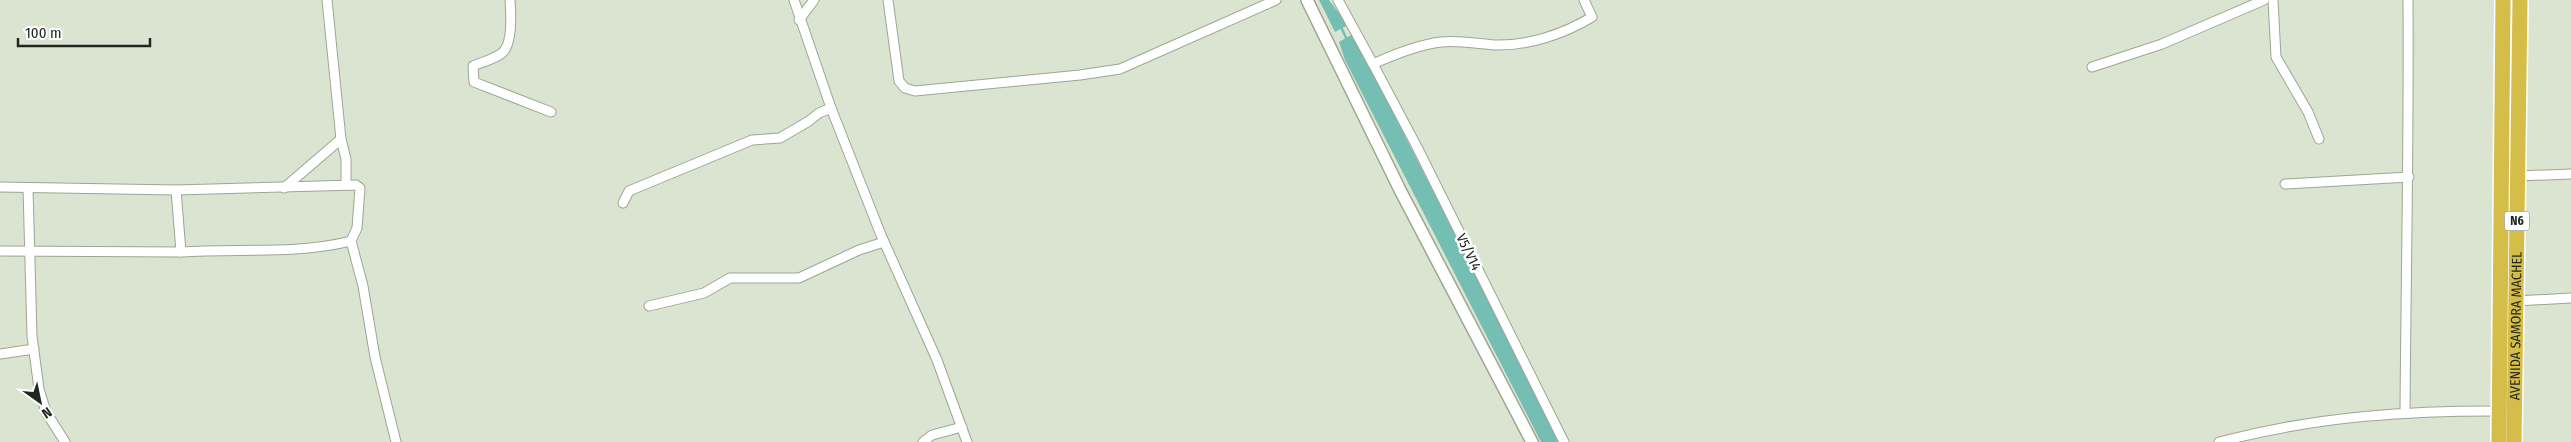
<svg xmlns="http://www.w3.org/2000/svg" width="2571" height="442" font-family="'Fira Sans Condensed',sans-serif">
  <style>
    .water { fill: #74beb4 }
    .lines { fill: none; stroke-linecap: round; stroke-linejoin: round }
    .stream { stroke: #74beb4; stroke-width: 2.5 }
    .street-casing { stroke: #9ea693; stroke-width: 11 }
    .secondary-casing { stroke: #9ea693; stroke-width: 14 }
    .highway-casing { stroke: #fff; stroke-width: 18 }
    .street { stroke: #fff; stroke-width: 9 }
    .secondary { stroke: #fff; stroke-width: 11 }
    .highway { stroke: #d5bd49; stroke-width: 15 }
    .labels { text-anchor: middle; stroke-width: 5; stroke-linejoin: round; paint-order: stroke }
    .shield { fill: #fff; stroke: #656762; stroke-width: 1 }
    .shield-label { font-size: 12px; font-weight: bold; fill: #23261f }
    .street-label { font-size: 14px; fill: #23261f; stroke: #fff }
  </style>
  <rect width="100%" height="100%" fill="#dbe4d0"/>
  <!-- water -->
  <g class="water">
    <path d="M1319,0H1329L1348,25L1335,32Z"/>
    <path d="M1353,34L1561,442H1541L1345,60L1339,42Z"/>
  </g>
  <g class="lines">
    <!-- stream -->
    <path class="stream" d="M1341,27L1347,40"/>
    <defs>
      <g id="street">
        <path d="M327,0L341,139L346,159V185"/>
        <path d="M510,0C511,13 513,44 502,53C495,59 482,62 473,66L474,82L551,112"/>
        <path d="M794,0L831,108L881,235L937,360L967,442"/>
        <path d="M888,0L899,81L905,88L915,91L1080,75L1120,69L1276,0"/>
        <path d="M1338,0L1373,64C1395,54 1417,45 1441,42C1459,40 1477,44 1495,45C1528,46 1564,34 1592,17L1584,0"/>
        <path d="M2273,0L2276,57L2308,112L2319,139"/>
        <path d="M799,20L814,0"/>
        <path d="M1373,64L1417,147L1564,442"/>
        <path d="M2092,67L2162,44L2264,0"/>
        <path d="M2517,176L2571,174"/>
        <path d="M2285,184L2409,177"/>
        <path d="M0,187L176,190L356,185L360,188L357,228L351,241L363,286L375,357L396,442"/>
        <path d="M28,188L32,336L39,389L46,412L65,442"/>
        <path d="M284,188L341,139"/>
        <path d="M176,190L181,252C238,248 295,255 351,241"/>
        <path d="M623,203L629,191L752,140L780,138L809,121L819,113L831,108"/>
        <path d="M0,251L181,252"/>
        <path d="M2516,301L2571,298"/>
        <path d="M649,306L704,293L730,278H799L859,250L884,242"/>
        <path d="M0,354L34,349"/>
        <path d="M2405,412C2406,275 2409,138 2408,0"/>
        <path d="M923,442L932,435L962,427"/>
        <path d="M2219,442C2318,416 2411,410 2514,411"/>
      </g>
      <path id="secondary" d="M1307,0L1400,190L1532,442"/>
      <g id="highway">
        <path d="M2499,442L2503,0"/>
        <path id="s1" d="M2514,442L2520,0"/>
      </g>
    </defs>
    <!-- street casing -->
    <use href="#street" class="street-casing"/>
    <!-- secondary casing -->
    <use href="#secondary" class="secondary-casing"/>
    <!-- highway casing -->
    <use href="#highway" class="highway-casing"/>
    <!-- street -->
    <use href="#street" class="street"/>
    <!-- secondary -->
    <use href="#secondary" class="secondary"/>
    <!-- highway -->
    <use href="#highway" class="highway"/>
  </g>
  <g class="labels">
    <!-- shield labels -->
    <rect class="shield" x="2504.5" y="211.5" width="25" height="19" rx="4"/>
    <g class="shield-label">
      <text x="2517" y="225">N6</text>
    </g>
    <!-- street labels -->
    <g class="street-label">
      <text transform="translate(1469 252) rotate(64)" y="5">V5/V14</text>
      <text dy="5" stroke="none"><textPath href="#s1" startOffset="116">AVENIDA SAMORA MACHEL</textPath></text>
    </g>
  </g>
  <!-- north arrow -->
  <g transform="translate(40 402) rotate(147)" stroke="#ffffff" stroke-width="4" paint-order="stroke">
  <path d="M0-4L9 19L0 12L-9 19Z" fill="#23261f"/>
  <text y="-8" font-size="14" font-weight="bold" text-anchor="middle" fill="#23261f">N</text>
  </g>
  <!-- scale -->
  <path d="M18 38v8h132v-8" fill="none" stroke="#23261f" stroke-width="2.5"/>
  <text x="25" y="38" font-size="15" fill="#23261f" stroke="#ffffff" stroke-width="4" paint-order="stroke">100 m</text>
</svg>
